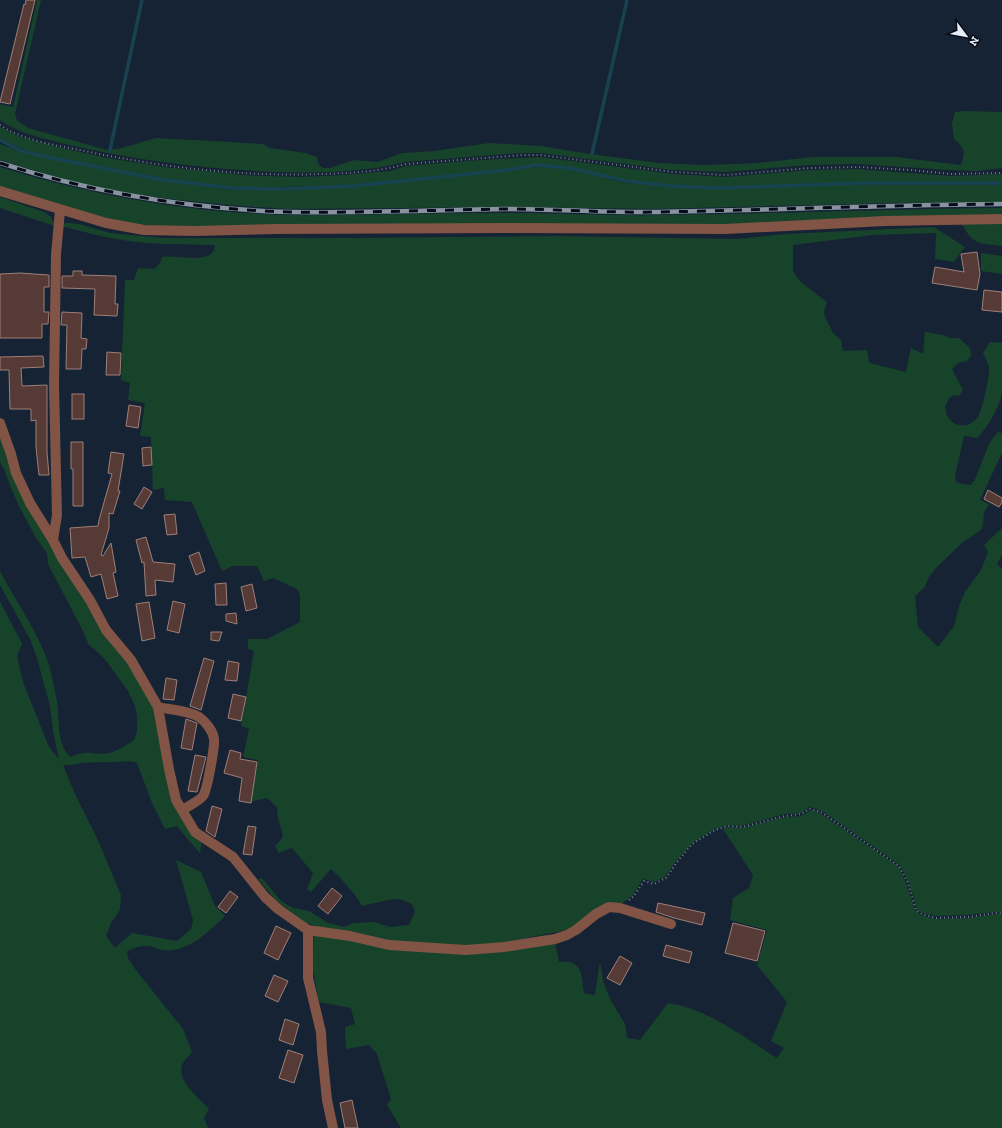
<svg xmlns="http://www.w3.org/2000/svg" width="1002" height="1128" font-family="'Zilla Slab',serif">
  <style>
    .green { fill: #17432b }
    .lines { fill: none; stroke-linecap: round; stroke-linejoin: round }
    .stream { stroke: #174351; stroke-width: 3.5 }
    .building { fill: #553a35; stroke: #9e7f79 }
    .path { stroke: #737e8e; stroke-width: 2; stroke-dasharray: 1 3; stroke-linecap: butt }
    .minor { stroke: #825445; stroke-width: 10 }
    .rail-casing { stroke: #8893a2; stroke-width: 4.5 }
    .rail { stroke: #070c14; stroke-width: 3; stroke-dasharray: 9; stroke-linecap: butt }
  </style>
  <rect width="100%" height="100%" fill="#162335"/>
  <!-- green -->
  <g class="green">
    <path d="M37,0H41L15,114L17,120L28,128L107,150L118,149L156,138L263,144L270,148L306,153L317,157L318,164L323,168H330L354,160L378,162L402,153L434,151L489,143L541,146L590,154L659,163L704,165L738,164L758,163L813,157H896L961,165C966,152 964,148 954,139L952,124L955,112L964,111L1002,112V168L977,171L950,170L857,164L809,165L724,172L672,170L540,153H521L405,162C362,173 318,173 275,172C207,169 140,161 74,146C50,140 21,135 0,120V104L13,107Z"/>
    <path d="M0,127L20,137L58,147L107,158L165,167L243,175L300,177L344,175L390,171L406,166L479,160L540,157L673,174L726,177L810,170L857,169L951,176L1002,174V182H866L718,187L671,185L626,180L569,167L537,164L507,169L353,185L284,187H233L164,179L47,156L22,149L0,139Z"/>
    <path d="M0,144L21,152L47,158L163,181L233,190H284L353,187L507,171L537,167L569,169L625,183L671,187L718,189L866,184L1002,185V202L892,203L654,209L508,207L289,209C238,206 186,202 135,194C90,187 44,174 0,160Z"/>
    <path d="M0,167C93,196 191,213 289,215C361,216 434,213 506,213C557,213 607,216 658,215C773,214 887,209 1002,208V216L725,226L144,227L124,224L0,187Z"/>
    <path d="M0,197L44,212L51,217L55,226L0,208Z"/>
    <path d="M65,223L79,224L110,233L163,238H341L559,236L736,239L785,234L934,227L965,247L954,262L935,259L936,233L873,235L793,245V270L796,276L802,283L827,302L824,312L825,317L833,333L841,340L843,351L867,350L869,363L906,372L911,348L923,354L925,332L943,335L950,338H959L970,348L971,356L967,361L958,363L952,369L963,390L959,396L954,395L949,398L945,407C946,410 946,414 947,416C955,429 970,428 978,417C982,411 990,375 989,367C988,363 985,357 983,353L990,342L1002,343C1002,358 1002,377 1002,392C999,409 989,425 977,438L964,436L955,476L956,482L962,484L971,485L975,479L990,442L998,432L1002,433V453L980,500L989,504L984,513L983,523L981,530L963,542L936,568L929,577L924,588L915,596L918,627L938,647L954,626L959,606L965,592L981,570L988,552L984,545L1002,528V555L997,564L1002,569V911L968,915L936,916L923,913L917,909L909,883L900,865L822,811L810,807L801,813L785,814L741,826L728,825L715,829L692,843L676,861L665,877L654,882L643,879L633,895L620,905L567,930L501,943L467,947L387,943L316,926L306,923L277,902L258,879L262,878L281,901L293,908L309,911L328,923L344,927L353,923L375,922L390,927L409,925L415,912L412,904L400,899L388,900L362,906C353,891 344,881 331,869L311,892L307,889L313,873L292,848L279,853L275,846L281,840L283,835L278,819L277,807L267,798L250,802L258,760L243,757L249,729L241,726L254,651L248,649V639H267L300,622V595L297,589L273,578L264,581L257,566H233L222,571L192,502L165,500L164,488L153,490L151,437L140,436L145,403L128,400L130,383L121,380L125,280H134L138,268L154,269L160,263L162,257C176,255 199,262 211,254C214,252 214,249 215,245C186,244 157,245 129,241C106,238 84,232 62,226Z"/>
    <path d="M962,224H1002V246C981,243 973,246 962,224Z"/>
    <path d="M981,253L1002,256V274L981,271Z"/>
    <path d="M0,430L14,474L129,662L155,708L166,770L202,840L200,853L190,842L177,826L165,829L152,803L137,763C127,760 125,762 116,762C104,762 93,762 81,763C75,764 70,766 63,765L74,792L97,838L121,895L120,910L111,923L106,936L115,948L132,933L177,941L191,929L193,920L176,860L201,872L215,906L225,916C210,931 186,954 162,950C159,950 156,948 154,947C144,944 136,947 127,951L128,958L135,969L183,1029L192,1052C189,1056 183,1061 182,1065C177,1082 199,1098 209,1109L204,1118L208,1128H0V601L22,644L17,656L23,682L49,747L59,759L53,731L50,706L37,658L30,639L0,585V571C14,598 32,623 44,652C50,664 55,689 57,702C60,720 56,745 71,757C87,749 94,756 109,753C118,751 126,745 134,740L137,731V716L135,706L128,691L107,662L99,653L89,645L82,629L48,564L47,553L36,538L19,506L11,488L5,471L0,462Z"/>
    <path d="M811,810L820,813L899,867L906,883L915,910L921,915L936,919L968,918L1002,913V1128H401L387,1105L391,1099L377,1054L369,1045L346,1049L345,1027L355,1024L351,1008L319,1002L312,965L314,934L419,950L555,942L559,962C583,960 581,973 584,993L595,995L600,961L603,981L610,999L625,1024L627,1038L640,1040L668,1003C709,1009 743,1037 777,1058L784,1048L771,1041L787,1002L757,965L767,930L730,920L733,898L749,888L753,875L723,829L728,827L742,828L785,817L801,816Z"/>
  </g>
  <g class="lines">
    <!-- stream -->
    <g class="stream">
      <path d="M0,140L21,151L47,157L163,180L233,188L284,189L353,186L507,170L537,165L569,168L626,181L671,186L718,188L866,183H1002"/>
      <path d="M110,150L142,0"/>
      <path d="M592,154L627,0"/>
    </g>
  </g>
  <!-- building -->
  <g class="building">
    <path d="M26,0H35L10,104L0,102L24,4L25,5Z"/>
    <path d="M977,252L980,274L977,290L932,283L935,267L964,272L961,254Z"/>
    <path d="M73,271H82V275L116,276L115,304H118L117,316L94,315L95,289L62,288V276H73Z"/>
    <path d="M20,273L49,275V287H44V312H49L48,324H42V338H0V274Z"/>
    <path d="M984,290L1002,292V312L982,310Z"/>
    <path d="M62,312L82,313L81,338L87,339L86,349H82L81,369H66L67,325H61Z"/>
    <path d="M107,352L121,353L120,375H106Z"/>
    <path d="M43,356L44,367L21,368L22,386L47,385V452L49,475H39L36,447V420L31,421V409H10L9,370H0V357Z"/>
    <rect x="72" y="394" width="12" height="25"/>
    <path d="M129,405L141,407L138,428L126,426Z"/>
    <path d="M71,442H83V506H73V469H71Z"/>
    <path d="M151,447L152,465L143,466L142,448Z"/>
    <path d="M111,452L124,454L118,491H120L113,514L109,513V528L101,555L103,556L111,543L116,572L113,573L118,596L107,599L101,574L91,577L85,557L72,558L70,528L98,526L99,520L112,474L108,473Z"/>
    <path d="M144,487L152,492L142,509L134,504Z"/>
    <path d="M988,490L1002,498V502L999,507L984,499Z"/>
    <path d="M175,514L177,534L167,535L164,515Z"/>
    <path d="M146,537L153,562L175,564L173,582L155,580L156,595L146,596L144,562L142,563L136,540Z"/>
    <path d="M199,552L205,571L196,575L189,556Z"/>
    <path d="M226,583L227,605H216L215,584Z"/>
    <path d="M252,584L257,608L246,611L241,587Z"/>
    <path d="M173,601L185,604L179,633L167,630Z"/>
    <path d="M149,602L155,638L142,641L136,604Z"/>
    <path d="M236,613L237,624L226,621V614Z"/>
    <path d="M211,632H222L219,641L211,640Z"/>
    <path d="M204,658L214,661L201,710L190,706Z"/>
    <path d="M228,661L239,663L237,681L225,680Z"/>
    <path d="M166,678L177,680L174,700L163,699Z"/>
    <path d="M233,694L246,697L241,721L228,718Z"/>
    <path d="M186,719L197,723L192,750L181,748Z"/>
    <path d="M230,750L241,753L240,759L257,762L251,803L239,801L242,778L224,773Z"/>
    <path d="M195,755L206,757L197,792L188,791Z"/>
    <path d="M212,806L222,809L215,837L206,831Z"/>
    <path d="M248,826L256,827L252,855L243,854Z"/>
    <path d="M332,888L342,896L328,914L318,906Z"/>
    <path d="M230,891L238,897L226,913L218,907Z"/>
    <path d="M658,903L705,913L702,925L674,918L656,912Z"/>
    <path d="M733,923L765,931L757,961L725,953Z"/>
    <path d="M276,926L291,933L278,960L264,953Z"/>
    <path d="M666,945L692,952L689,963L663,956Z"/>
    <path d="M620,956L632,963L620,985L607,978Z"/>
    <path d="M274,975L288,981L278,1002L265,996Z"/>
    <path d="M285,1019L299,1024L293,1045L279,1040Z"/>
    <path d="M288,1050L303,1055L294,1083L279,1078Z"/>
    <path d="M352,1100L358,1128H345L340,1103Z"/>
  </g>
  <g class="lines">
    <!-- path -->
    <g class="path">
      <path d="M0,125C19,139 57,146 80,150C159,167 241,177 321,174C350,173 378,172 406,164L523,155H540L673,172L726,175L810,168L858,167L910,170L951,174L1002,173"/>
      <path d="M629,900L634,896L644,881L654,884L666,878L677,862L692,844L715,830L728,826L742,827L785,816L801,814L810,809L821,812L899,866L908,883L916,910L922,914L936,918L968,917L1002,912"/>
    </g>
    <!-- minor -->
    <g class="minor">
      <path d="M0,191L106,223L144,230L194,231L276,229L506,228L725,229L885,221L1002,219"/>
      <path d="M0,423L11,454L16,473L30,503L53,540L62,558L90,600L106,630L131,660L158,707L169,769L176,800L195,832L233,857L265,897L278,909L308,930L350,936L389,945L466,950L504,947L555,939L567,935L576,930L596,914L609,907L620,908L671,924"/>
      <path d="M53,540L57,515L54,385L56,255L60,210"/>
      <path d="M158,707C171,710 188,710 199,717C206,722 213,731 214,739C215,746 207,791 203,796C199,801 188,806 183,810"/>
      <path d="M308,930V978L321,1032L322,1051L327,1100L333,1128"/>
    </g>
    <defs>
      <path id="rail" d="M0,163C93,193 191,209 289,212C361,213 434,210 506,209C557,209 607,213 658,212C773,210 887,205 1002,204"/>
    </defs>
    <!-- rail casing -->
    <use href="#rail" class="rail-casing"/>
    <!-- rail -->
    <use href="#rail" class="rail"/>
  </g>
  <!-- north arrow -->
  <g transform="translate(966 36) rotate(122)" stroke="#070c14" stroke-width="3" paint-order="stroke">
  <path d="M0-3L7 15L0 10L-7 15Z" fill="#e3ecf9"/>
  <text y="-6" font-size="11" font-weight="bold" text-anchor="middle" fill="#e3ecf9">N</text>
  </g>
</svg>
